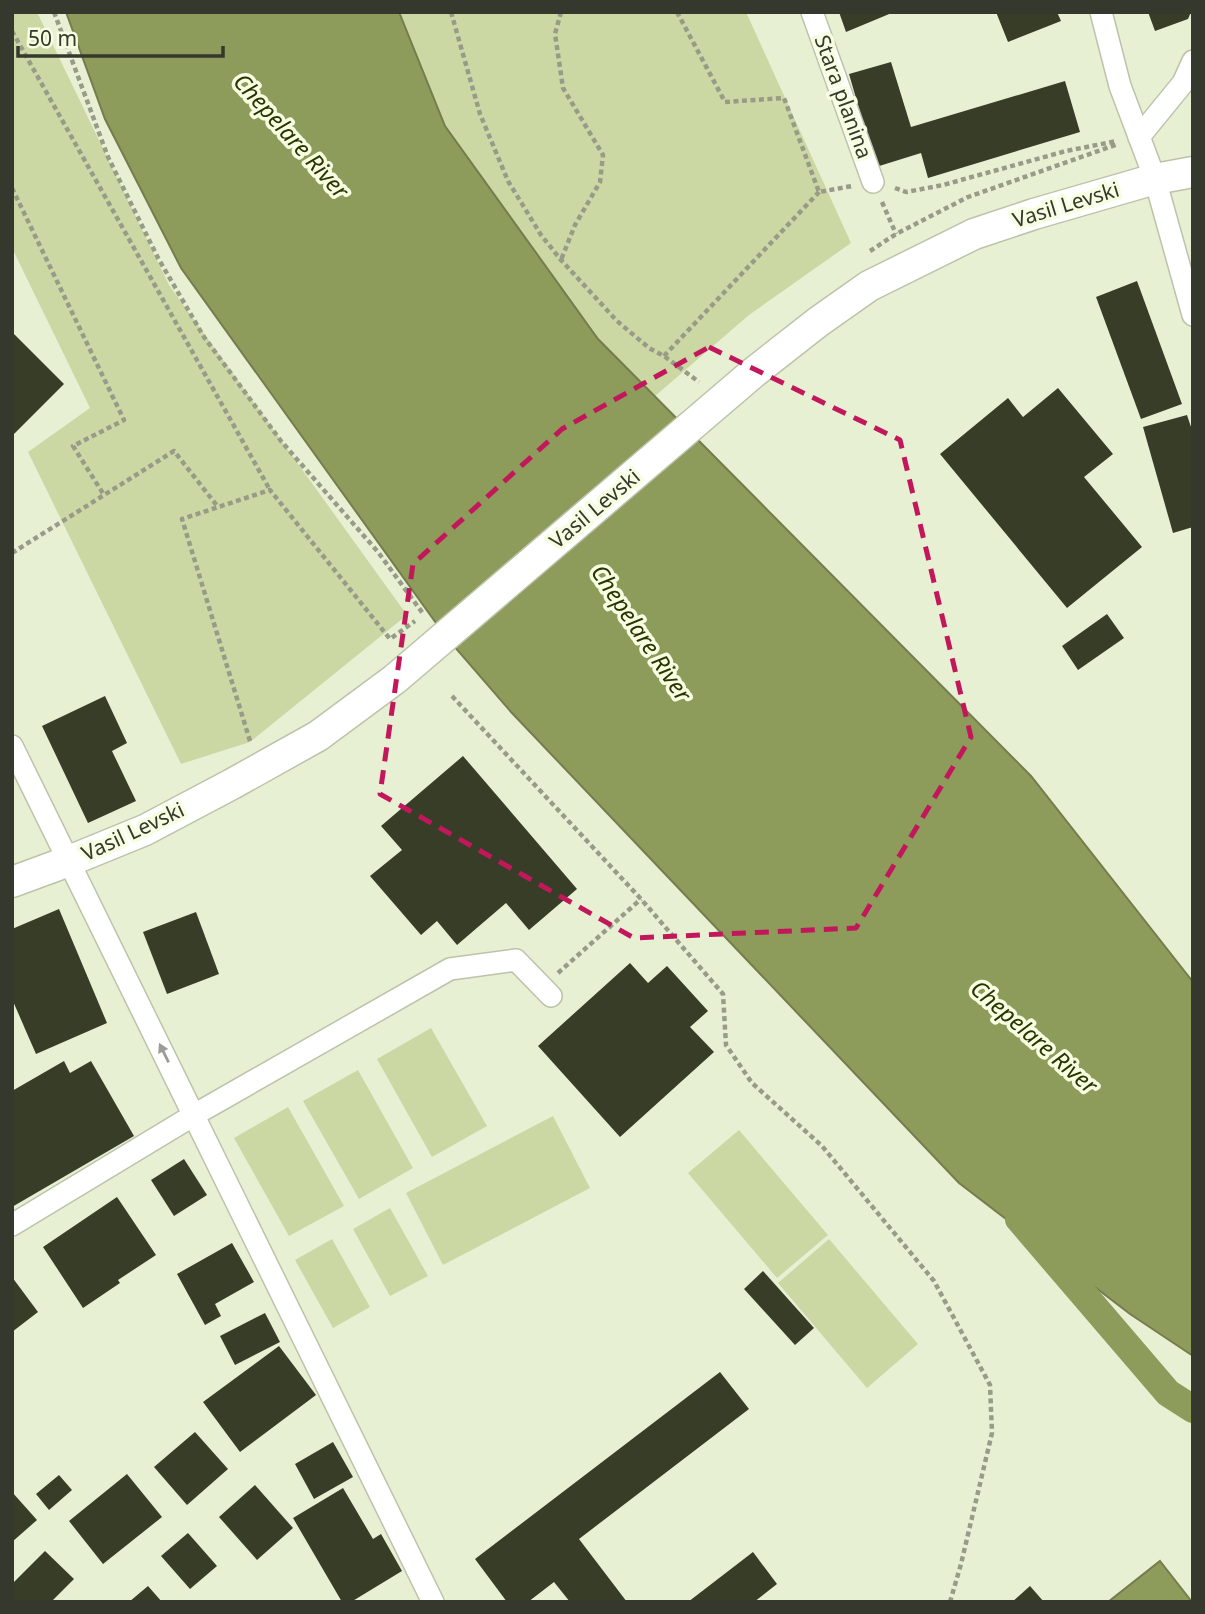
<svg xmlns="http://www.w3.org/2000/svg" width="1205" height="1614" font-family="'Noto Sans',sans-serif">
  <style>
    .green { fill: #cbd8a4 }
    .water { fill: #8d9b5b; stroke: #737d4d; stroke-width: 2 }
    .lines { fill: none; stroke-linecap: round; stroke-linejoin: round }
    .canal { stroke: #8d9b5b; stroke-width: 28 }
    .building { fill: #373d27 }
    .minor-casing { stroke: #bcc3a9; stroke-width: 24 }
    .secondary-casing { stroke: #bcc3a9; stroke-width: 33 }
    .path { stroke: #969c88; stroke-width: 4.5; stroke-dasharray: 5 3.5; stroke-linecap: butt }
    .minor { stroke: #fff; stroke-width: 21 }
    .secondary { stroke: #fff; stroke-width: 30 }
    .oneway { fill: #9a9c96 }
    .marked { fill: none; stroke: #c2185b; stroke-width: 5; stroke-dasharray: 14 9; stroke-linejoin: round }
    .labels { text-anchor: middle; stroke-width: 7; stroke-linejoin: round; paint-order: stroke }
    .street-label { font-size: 21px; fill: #35382d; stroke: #f6fde1 }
    .water-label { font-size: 23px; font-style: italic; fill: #2b3300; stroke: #f6fde1 }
  </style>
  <rect width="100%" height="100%" fill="#e8f0d4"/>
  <!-- green -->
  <g class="green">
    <path d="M12,12H37L169,285L407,615L250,742L181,764L28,452L90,408L12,248Z"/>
    <path d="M399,12H746L851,243L749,315L654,397L598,339L445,126Z"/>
    <path d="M431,1028L487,1126L432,1157L377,1059Z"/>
    <path d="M358,1070L413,1168L359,1199L303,1101Z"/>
    <path d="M288,1107L344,1206L289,1236L234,1138Z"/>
    <path d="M553,1116L590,1188L443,1265L406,1193Z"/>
    <path d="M739,1130L828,1235L777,1278L688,1173Z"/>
    <path d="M390,1208L428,1276L390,1296L353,1229Z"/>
    <path d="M332,1239L370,1307L333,1328L295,1260Z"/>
    <path d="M829,1239L918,1344L867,1388L778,1283Z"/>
  </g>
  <!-- water -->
  <g class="water">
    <path d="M66,12H399L445,126L598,339L1031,776L1193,982V1356L1130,1314L959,1183L511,712L446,637L181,268L105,119Z"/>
    <path d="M1160,1561L1192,1602H1108Z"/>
  </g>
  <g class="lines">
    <!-- canal -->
    <path class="canal" d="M1019,1219L1168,1393L1193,1409"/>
  </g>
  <!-- building -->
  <g class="building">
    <path d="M839,12H894L846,32Z"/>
    <path d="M996,12H1057L1061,21L1008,42Z"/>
    <path d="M1148,12H1191L1188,19L1155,31Z"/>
    <path d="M891,62L911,127L1065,81L1080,132L928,178L921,153L876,167L849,74Z"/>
    <path d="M1137,281L1182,404L1141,419L1096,297Z"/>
    <path d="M12,332L64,384L12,436Z"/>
    <path d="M1058,388L1113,454L1084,477L1142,547L1067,608L940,454L1008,398L1023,417Z"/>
    <path d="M1187,415L1193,433V527L1173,533L1143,427Z"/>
    <path d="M1107,614L1124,638L1078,670L1062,646Z"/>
    <path d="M105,696L127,743L112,751L136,801L88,823L42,726Z"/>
    <path d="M463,756L577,889L529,930L506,903L457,945L437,921L421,935L370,876L402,850L381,826Z"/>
    <path d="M59,909L107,1023L36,1054L12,999V929Z"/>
    <path d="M196,912L219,974L167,994L143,932Z"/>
    <path d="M630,963L648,983L667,966L708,1011L690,1027L714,1052L620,1137L538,1046Z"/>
    <path d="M64,1061L70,1073L91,1061L134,1136L12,1207V1091Z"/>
    <path d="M184,1159L207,1195L174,1216L151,1180Z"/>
    <path d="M117,1197L156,1255L118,1280L120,1283L83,1308L43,1247Z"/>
    <path d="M232,1243L254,1282L215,1304L221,1316L205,1325L177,1274Z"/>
    <path d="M763,1271L814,1328L795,1345L744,1289Z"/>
    <path d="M12,1277L38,1312L12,1332Z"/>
    <path d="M265,1313L280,1342L235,1365L220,1336Z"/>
    <path d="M279,1346L316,1395L240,1452L203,1402Z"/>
    <path d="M720,1372L749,1409L579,1539L627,1602H570L554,1582L528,1602H507L475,1559Z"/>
    <path d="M195,1432L228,1469L187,1505L154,1467Z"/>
    <path d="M333,1442L353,1477L314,1499L295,1464Z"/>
    <path d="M127,1474L162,1517L103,1564L69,1521Z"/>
    <path d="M59,1475L72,1490L49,1510L36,1494Z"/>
    <path d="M255,1485L293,1528L257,1560L219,1517Z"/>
    <path d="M343,1488L373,1539L381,1534L402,1571L351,1602H342L293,1518Z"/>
    <path d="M12,1492L37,1520L12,1542Z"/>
    <path d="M188,1533L217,1566L190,1589L161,1556Z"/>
    <path d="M45,1551L74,1579L51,1602H15L12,1599V1584Z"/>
    <path d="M753,1552L777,1584L754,1602H688Z"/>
    <path d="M148,1586L162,1602H129Z"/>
    <path d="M1030,1586L1044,1602H1012Z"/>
  </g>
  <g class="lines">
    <defs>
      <g id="minor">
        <path d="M812,12L873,182"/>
        <path d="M1101,12L1120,86L1155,179L1193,315"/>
        <path d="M1139,137L1183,83L1193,61"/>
        <path d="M12,746L433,1602"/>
        <path d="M12,1225L194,1115L450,969L516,960L551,996"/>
      </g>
      <path id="secondary" d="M12,882L69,861L145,830L232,784L318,736L395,679L753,373L818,322L869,286L974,234L1034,214L1155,179L1193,172"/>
    </defs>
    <!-- minor casing -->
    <use href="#minor" class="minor-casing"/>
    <!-- secondary casing -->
    <use href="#secondary" class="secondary-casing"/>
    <!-- path -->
    <g class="path">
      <path d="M54,12L108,157L158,258L204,337L281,441L378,552L424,615"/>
      <path d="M451,12L480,114L508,181L541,235L561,260L617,321L649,348L664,356L699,382"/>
      <path d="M561,12L555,34L563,88L603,155L600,182L575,225L561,260"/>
      <path d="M677,12L725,102L784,98L819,192L852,186"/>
      <path d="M12,31L270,490"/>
      <path d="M12,188L124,420L73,446L104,495"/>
      <path d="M895,188L906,192L943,185L1066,151L1117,141"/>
      <path d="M882,202L896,234"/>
      <path d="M870,251L896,234L968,197L1118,144"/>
      <path d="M664,356L819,192"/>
      <path d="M12,553L174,451L218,507"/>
      <path d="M452,696L641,899L723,994L726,1045L752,1083L822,1146L934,1281L990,1385L992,1433L961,1564L950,1602"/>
      <path d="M250,741L182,519L270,490L390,639L415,621"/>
      <path d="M558,973L641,899"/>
    </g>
    <!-- minor -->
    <use href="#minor" class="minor"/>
    <!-- secondary -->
    <use href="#secondary" class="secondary"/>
  </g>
  <!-- one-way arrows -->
  <defs><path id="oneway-solid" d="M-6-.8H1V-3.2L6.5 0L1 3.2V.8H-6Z" transform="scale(1.75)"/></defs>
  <use class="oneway" href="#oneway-solid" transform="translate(164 1053) rotate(-116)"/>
  <!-- marked area -->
  <path class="marked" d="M709,347L900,440L971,737L856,928L634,938L380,794L413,564L562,429Z"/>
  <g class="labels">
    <!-- street labels -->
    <g class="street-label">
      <text transform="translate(843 97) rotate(70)" y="7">Stara planina</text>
      <text transform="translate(1066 205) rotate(-17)" y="7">Vasil Levski</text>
      <text transform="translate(595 509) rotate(-40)" y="7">Vasil Levski</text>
      <text transform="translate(133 832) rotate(-25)" y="7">Vasil Levski</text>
    </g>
    <!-- water labels -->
    <g class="water-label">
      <text transform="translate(291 136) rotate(48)" y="8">Chepelare River</text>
      <text transform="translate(641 633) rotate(56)" y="8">Chepelare River</text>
      <text transform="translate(1034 1037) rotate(41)" y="8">Chepelare River</text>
    </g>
  </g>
  <!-- border -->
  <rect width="1205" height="1614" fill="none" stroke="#35382d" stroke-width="28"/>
  <!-- scale -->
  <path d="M18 46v10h205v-10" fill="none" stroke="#35382d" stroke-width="3.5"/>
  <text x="28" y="46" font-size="21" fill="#35382d" stroke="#f6fde1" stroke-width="5" paint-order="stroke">50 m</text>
</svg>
